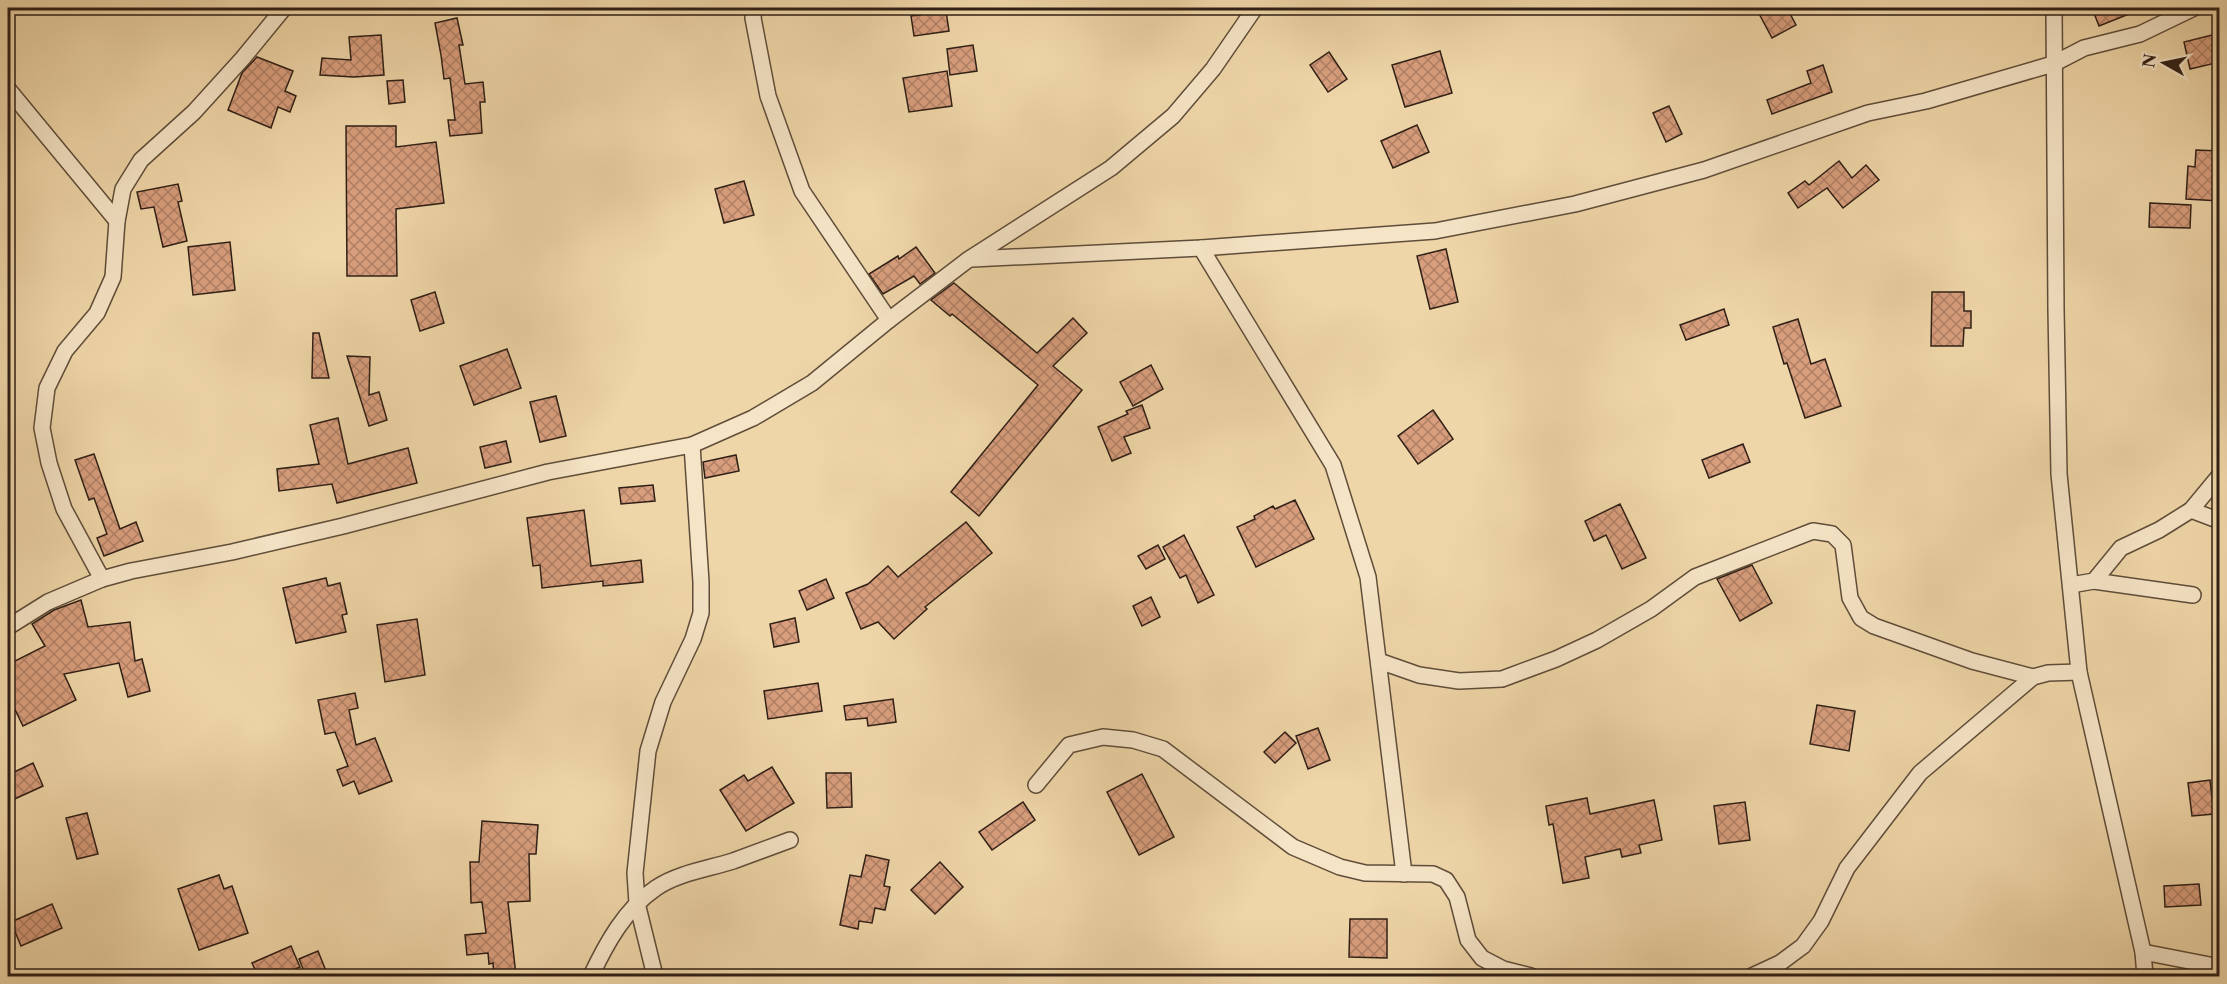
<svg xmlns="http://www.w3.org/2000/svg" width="2227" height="984" font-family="'Libre Caslon Text',serif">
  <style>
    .building { fill: url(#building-cross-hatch); stroke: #2f1f16; stroke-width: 1.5 }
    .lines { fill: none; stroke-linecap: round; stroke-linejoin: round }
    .minor-casing { stroke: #5f4d3a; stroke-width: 18 }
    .minor { stroke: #f5e4c6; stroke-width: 15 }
  </style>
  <defs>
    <pattern id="building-cross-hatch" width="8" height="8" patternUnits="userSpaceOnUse" patternTransform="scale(1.5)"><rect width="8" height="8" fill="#d89e7d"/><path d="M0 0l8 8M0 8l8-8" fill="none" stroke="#b08065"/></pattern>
  </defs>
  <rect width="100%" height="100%" fill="#efd6a8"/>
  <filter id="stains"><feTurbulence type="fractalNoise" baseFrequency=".00333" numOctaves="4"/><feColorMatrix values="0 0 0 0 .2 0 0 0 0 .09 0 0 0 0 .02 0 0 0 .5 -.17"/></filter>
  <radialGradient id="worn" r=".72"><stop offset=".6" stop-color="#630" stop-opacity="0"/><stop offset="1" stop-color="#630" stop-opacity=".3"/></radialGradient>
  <!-- building -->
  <g class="building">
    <path d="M1756,8H1787L1796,25L1772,38Z"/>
    <path d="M2092,8H2144L2099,26Z"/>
    <path d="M946,11L949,31L914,36L911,16Z"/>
    <path d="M457,18L463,45H459L465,84L483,82L485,102H480L482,133L450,136L448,120H455L450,78L444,79L441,55L435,23Z"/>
    <path d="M2220,33V62L2190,69L2184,42Z"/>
    <path d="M381,35L384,75L354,77L320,75L322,58L351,60L349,37Z"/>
    <path d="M973,45L977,71L950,75L947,49Z"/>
    <path d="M1440,51L1452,93L1405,107L1392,65Z"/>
    <path d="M1329,52L1347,79L1328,92L1310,65Z"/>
    <path d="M257,57L293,71L285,91L296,96L290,112L278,107L271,128L228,110L242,73Z"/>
    <path d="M1823,65L1832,92L1772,114L1767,100L1811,83L1807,71Z"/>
    <path d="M947,71L952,106L909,112L903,78Z"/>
    <path d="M403,80L405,102L389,104L387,81Z"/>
    <path d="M1669,106L1682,134L1666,142L1653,113Z"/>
    <path d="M1417,125L1429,152L1393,168L1381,141Z"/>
    <path d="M346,126H396V147L436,142L444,203L396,209L397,276H347Z"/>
    <path d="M2196,150L2220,151V201L2186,199L2188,166L2195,167Z"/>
    <path d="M1839,161L1852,178L1866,165L1879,180L1843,208L1827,188L1798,208L1788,193L1805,181L1809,185Z"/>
    <path d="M744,181L754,215L724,223L715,189Z"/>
    <path d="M178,184L182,201L178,202L187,241L163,247L154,207L141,209L137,192Z"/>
    <path d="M2150,203L2191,205L2190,228L2149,227Z"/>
    <path d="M230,242L235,290L193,295L188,247Z"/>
    <path d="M916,247L935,273L920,284L914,276L883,294L869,274L898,256L899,259Z"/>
    <path d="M1446,249L1458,302L1430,309L1417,256Z"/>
    <path d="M954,283L1037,353L1073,318L1087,333L1053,366L1082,390L979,516L951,492L1038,385L952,314L950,316L931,300Z"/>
    <path d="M435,292L444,323L420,331L411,300Z"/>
    <path d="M1932,292H1964V311H1971V328H1964L1963,346H1931Z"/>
    <path d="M1724,309L1729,325L1686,340L1680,325Z"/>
    <path d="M1798,319L1811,364L1825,359L1841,406L1805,418L1787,363L1784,364L1773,327Z"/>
    <path d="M313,333H319L329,378H312Z"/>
    <path d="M507,349L521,388L474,405L460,366Z"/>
    <path d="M347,356L370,357L369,395L379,392L387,420L369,426Z"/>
    <path d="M1151,365L1163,389L1133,406L1120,382Z"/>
    <path d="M556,396L566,436L540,442L530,402Z"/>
    <path d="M1142,405L1150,428L1124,437L1131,453L1112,461L1098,427L1128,414L1126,411Z"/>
    <path d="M1433,410L1453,439L1418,464L1398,436Z"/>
    <path d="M338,418L348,464L408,448L417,483L337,503L332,484L279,491L277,469L319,464L310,425Z"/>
    <path d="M506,441L511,462L485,468L480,447Z"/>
    <path d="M1743,444L1750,462L1709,478L1702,460Z"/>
    <path d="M94,454L120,529L136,522L143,541L104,556L97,538L107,534L94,498L89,500L75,460Z"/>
    <path d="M736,455L739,471L705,478L703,462Z"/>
    <path d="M653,485L655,501L621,504L619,488Z"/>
    <path d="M1295,500L1314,539L1256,567L1237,527L1255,519L1254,516L1273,506L1275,509Z"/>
    <path d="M1620,504L1646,558L1622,569L1606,535L1594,541L1585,521Z"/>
    <path d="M584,510L591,566L641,560L643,582L603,586V581L542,588L540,565L533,566L527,518Z"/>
    <path d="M966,522L992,553L925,607L927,609L894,639L878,622L861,629L846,593L868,584L888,566L898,577Z"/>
    <path d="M1184,535L1214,595L1198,603L1186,575L1180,578L1163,547Z"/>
    <path d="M1158,545L1165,559L1146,569L1138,556Z"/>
    <path d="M1752,565L1772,603L1740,621L1717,579Z"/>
    <path d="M326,578L328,586L340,583L347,614L342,615L346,632L296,643L283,588Z"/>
    <path d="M826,579L834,598L807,610L799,591Z"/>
    <path d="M1151,597L1160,617L1142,626L1133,606Z"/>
    <path d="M81,600L88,627L130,622L135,661L142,659L150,691L128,697L119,663L64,674L76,700L23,726L8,695V669L13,666L11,663L45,646L32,624L54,610Z"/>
    <path d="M795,618L799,642L774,647L770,624Z"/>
    <path d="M417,619L425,675L385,682L377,625Z"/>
    <path d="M818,683L822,711L768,719L764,691Z"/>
    <path d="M355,693L358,708L349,710L356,745L375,738L392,781L359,794L354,781L343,786L337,770L348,766L335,732L325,734L318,700Z"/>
    <path d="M893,699L896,722L868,726L867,718L846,720L844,706Z"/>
    <path d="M1817,705L1855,711L1849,751L1810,744Z"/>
    <path d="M1318,728L1330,760L1308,769L1296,736Z"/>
    <path d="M1285,732L1296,743L1275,763L1264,752Z"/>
    <path d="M33,763L43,786L8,802V775Z"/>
    <path d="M772,767L794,803L746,831L720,790L744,775L748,781Z"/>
    <path d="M826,773H851L852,807L827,808Z"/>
    <path d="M1142,774L1174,837L1139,855L1107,792Z"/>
    <path d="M2210,780L2214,814L2192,816L2188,783Z"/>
    <path d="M1587,798L1590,814L1654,800L1662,840L1639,845L1641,853L1622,857L1620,849L1585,857L1589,878L1563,883L1553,824L1549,825L1546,806Z"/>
    <path d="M1023,802L1035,820L992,850L979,832Z"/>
    <path d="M1745,802L1750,840L1719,844L1714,806Z"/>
    <path d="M87,813L98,854L77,859L66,818Z"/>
    <path d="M482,821L538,825L536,854H529L530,901L508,902L516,976H494L493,963L489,964L488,953L467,955L465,935L486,933L482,902L471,903L470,862H479Z"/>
    <path d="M866,855L889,860L884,886L890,887L885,910L875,908L872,923L859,921L858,929L840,925L850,875L861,877Z"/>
    <path d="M940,862L963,887L935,914L911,890Z"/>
    <path d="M219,875L224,889L232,886L248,933L199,950L178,889Z"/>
    <path d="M2199,884L2201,905L2165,907L2164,886Z"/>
    <path d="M52,904L62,928L21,946L11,922Z"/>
    <path d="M1350,919H1387V958L1349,957Z"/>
    <path d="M291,946L300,967L279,976L276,969L258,976L252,963Z"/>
    <path d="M318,951L328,976H306L299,959Z"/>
  </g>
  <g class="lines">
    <defs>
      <g id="minor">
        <path d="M754,8L753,18L768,96L802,191L889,320"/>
        <path d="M2054,8L2056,309L2059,474L2079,672L2143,952L2145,976"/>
        <path d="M8,89L117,221"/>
        <path d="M1201,248L1333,465L1368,577L1404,874"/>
        <path d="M972,259L1201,248L1435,231L1575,204L1704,170L1868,113L1926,101L2053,64L2084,48L2140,34L2194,8"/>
        <path d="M2191,510L2220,521"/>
        <path d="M102,579L64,509L49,463L42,428L47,388L65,351L97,313L113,277L117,221L123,189L141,160L194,112L243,58L284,8"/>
        <path d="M2094,581L2193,595"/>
        <path d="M2071,585L2094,581L2121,548L2159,530L2191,510L2220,475"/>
        <path d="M8,627L48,602L102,579L131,571L232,552L343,526L548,472L692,445L753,418L812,383L889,320L969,259L1111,168L1173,116L1213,69L1255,8"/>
        <path d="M1379,661L1419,675L1459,681L1502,679L1556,659L1597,640L1651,609L1695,577L1813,531L1832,534L1843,545L1850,598L1861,618L1874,626L1972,661L2033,677"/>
        <path d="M1036,785L1069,745L1103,737L1133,740L1163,749L1293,847L1340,867L1365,873L1433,874L1446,880L1457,897L1468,940L1482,958L1503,969L1531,976"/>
        <path d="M2143,952L2220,967"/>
        <path d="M591,976C606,944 625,909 656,888C678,873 708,869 733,861C752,854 771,847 790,840"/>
        <path d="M655,976L637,903L635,873L648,751L663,702L693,639L701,613V582L692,445"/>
        <path d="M1752,976L1780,963L1803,946L1821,921L1847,868L1920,773L2033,677L2048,673L2079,672"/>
      </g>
    </defs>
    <!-- minor casing -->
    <use href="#minor" class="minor-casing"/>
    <!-- minor -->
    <use href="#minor" class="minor"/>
  </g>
  <!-- margin -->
  <rect width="2227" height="984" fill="none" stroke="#efd6a8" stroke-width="30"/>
  <rect x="9" y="9" width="2209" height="966" fill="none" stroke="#2f1f16" stroke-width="3"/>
  <rect x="15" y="15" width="2197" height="954" fill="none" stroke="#2f1f16" stroke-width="1.5"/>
  <!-- north arrow -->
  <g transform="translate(2164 63) rotate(279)" stroke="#f5e4c6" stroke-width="4.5" paint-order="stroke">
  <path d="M0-4.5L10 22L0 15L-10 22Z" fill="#2f1f16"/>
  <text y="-9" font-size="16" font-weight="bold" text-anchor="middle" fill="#2f1f16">N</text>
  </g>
  <rect width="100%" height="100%" filter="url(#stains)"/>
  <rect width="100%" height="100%" fill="url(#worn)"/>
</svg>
